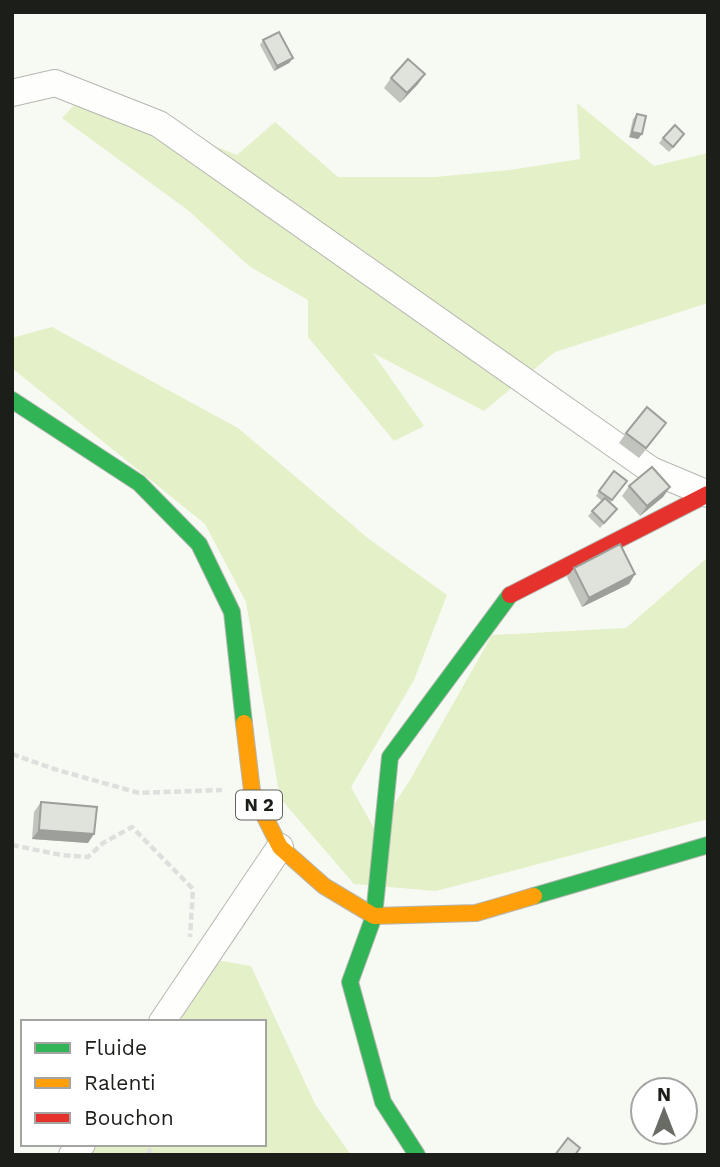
<svg xmlns="http://www.w3.org/2000/svg" width="720" height="1167" font-family="'Work Sans',sans-serif">
  <style>
    .green { fill: #e3f0c8 }
    .lines { fill: none; stroke-linecap: round; stroke-linejoin: round }
    .street-casing { stroke: #b6b7b2; stroke-width: 28 }
    .fast-casing { stroke: #b6b7b2; stroke-width: 18 }
    .slow-casing { stroke: #b6b7b2; stroke-width: 18 }
    .jam-casing { stroke: #b6b7b2; stroke-width: 18 }
    .path { stroke: #dee0dd; stroke-width: 4.5; stroke-dasharray: 7 3.5; stroke-linecap: butt }
    .street { stroke: #fefefd; stroke-width: 26 }
    .fast { stroke: #30b455; stroke-width: 16 }
    .slow { stroke: #ff9f0a; stroke-width: 16 }
    .jam { stroke: #e5322d; stroke-width: 16 }
    .wall { fill: #c1c3bd }
    .shaded-wall { fill: #9d9f9a }
    .building { fill: #e0e3dc; stroke: #9d9f9a; stroke-width: 2 }
    .labels { text-anchor: middle; stroke-width: 5; stroke-linejoin: round; paint-order: stroke }
    .shield { fill: #fff; stroke: #60625e; stroke-width: 2 }
    .shield-label { font-size: 18px; font-weight: bold; fill: #1c1e19 }
  </style>
  <rect width="100%" height="100%" fill="#f7faf2"/>
  <!-- green -->
  <g class="green">
    <path d="M84,94L237,155L275,122L338,177H435L510,170L580,159L577,103L654,166L708,153V303L555,352L484,411L373,353L424,426L394,441L308,337V300L249,266L189,211L62,118Z"/>
    <path d="M52,327L238,428L369,539L447,595L414,680L351,787L376,832L410,780L492,635L626,628L708,557V819L436,891L354,884L280,798L246,602L205,524L12,368V338Z"/>
    <path d="M210,959L251,966L315,1104L351,1155H84L93,1144H264V1022H181L184,1007Z"/>
  </g>
  <g class="lines">
    <defs>
      <g id="street">
        <path d="M12,93L55,83L159,124L651,470L708,494"/>
        <path d="M162,1022L280,847"/>
        <path d="M72,1155L82,1144"/>
      </g>
      <g id="fast">
        <path d="M12,400L139,483L199,544L232,612L244,723"/>
        <path d="M534,896L708,845"/>
        <path d="M417,1155L383,1102L350,982L374,916L390,757L510,595"/>
      </g>
      <path id="slow" d="M244,723L252,791L280,847L324,886L374,916L476,913L534,896"/>
      <path id="jam" d="M510,595L708,494"/>
    </defs>
    <!-- street casing -->
    <use href="#street" class="street-casing"/>
    <!-- fast casing -->
    <use href="#fast" class="fast-casing"/>
    <!-- slow casing -->
    <use href="#slow" class="slow-casing"/>
    <!-- jam casing -->
    <use href="#jam" class="jam-casing"/>
    <!-- path -->
    <g class="path">
      <path d="M12,754L54,769L139,793L222,790"/>
      <path d="M12,845L61,855L88,857L103,843L132,827L193,889L190,937"/>
      <path d="M148,1155L152,1144"/>
    </g>
    <!-- street -->
    <use href="#street" class="street"/>
    <!-- fast -->
    <use href="#fast" class="fast"/>
    <!-- slow -->
    <use href="#slow" class="slow"/>
    <!-- jam -->
    <use href="#jam" class="jam"/>
  </g>
  <!-- wall -->
  <g class="wall">
    <path d="M263,40L293,58L289,63L274,71L260,45Z"/>
    <path d="M425,74L418,84L400,103L384,88L391,78Z"/>
    <path d="M637,114L642,134L638,139L629,137L633,119Z"/>
    <path d="M663,138L681,139L669,152L659,143Z"/>
    <path d="M660,432L639,458L619,443L626,433Z"/>
    <path d="M627,481L610,503L617,509L600,528L588,516L602,501L596,496L599,491Z"/>
    <path d="M629,486L670,487L663,497L640,516L622,496Z"/>
    <path d="M574,568L635,574L629,584L582,607L567,577Z"/>
    <path d="M41,802L88,843L32,839L34,812Z"/>
  </g>
  <!-- shaded-wall -->
  <g class="shaded-wall">
    <path d="M293,58L289,63L274,71L277,66Z"/>
    <path d="M425,74L418,84L400,103L407,93Z"/>
    <path d="M632,132L642,134L638,139L629,137Z"/>
    <path d="M670,487L663,497L640,516L647,506Z"/>
    <path d="M635,574L629,584L582,607L589,598Z"/>
    <path d="M39,830L94,834L88,843L32,839Z"/>
  </g>
  <!-- building -->
  <g class="building">
    <path d="M279,32L293,58L277,66L263,40Z"/>
    <path d="M408,59L425,74L407,93L391,78Z"/>
    <path d="M637,114L646,116L642,134L632,132Z"/>
    <path d="M675,125L684,134L673,147L663,138Z"/>
    <path d="M647,407L666,423L646,448L626,433Z"/>
    <path d="M652,467L670,487L647,506L629,486Z"/>
    <path d="M614,471L627,481L612,500L599,491Z"/>
    <path d="M605,498L617,509L604,523L592,511Z"/>
    <path d="M620,544L635,574L589,598L574,568Z"/>
    <path d="M41,802L97,807L94,834L39,830Z"/>
    <path d="M568,1138L580,1148L575,1155H555Z"/>
  </g>
  <g class="labels">
    <!-- shield labels -->
    <rect class="shield" x="236" y="790.5" width="46" height="29" rx="5"/>
    <g class="shield-label">
      <text x="259" y="811">N 2</text>
    </g>
  </g>
  <!-- border -->
  <rect width="720" height="1167" fill="none" stroke="#1c1e19" stroke-width="28"/>
  <!-- legend -->
  <rect x="21" y="1020" width="245" height="126" fill="#ffffff" stroke="#a4a5a3" stroke-width="2"/>
  <rect x="35" y="1043" width="35" height="10" fill="#30b455" stroke="#a4a5a3" stroke-width="2"/>
  <text x="84" y="1055" font-size="21" fill="#1c1e19">Fluide</text>
  <rect x="35" y="1078" width="35" height="10" fill="#ff9f0a" stroke="#a4a5a3" stroke-width="2"/>
  <text x="84" y="1090" font-size="21" fill="#1c1e19">Ralenti</text>
  <rect x="35" y="1113" width="35" height="10" fill="#e5322d" stroke="#a4a5a3" stroke-width="2"/>
  <text x="84" y="1125" font-size="21" fill="#1c1e19">Bouchon</text>
  <!-- north arrow -->
  <g transform="translate(664 1111)"><circle r="33" fill="#ffffff" stroke="#a4a5a3" stroke-width="2"/>
  <path d="M0-5L12 26L0 18L-12 26Z" fill="#696b65"/>
  <text y="-10" font-size="19" font-weight="bold" text-anchor="middle" fill="#1c1e19">N</text>
  </g>
</svg>
